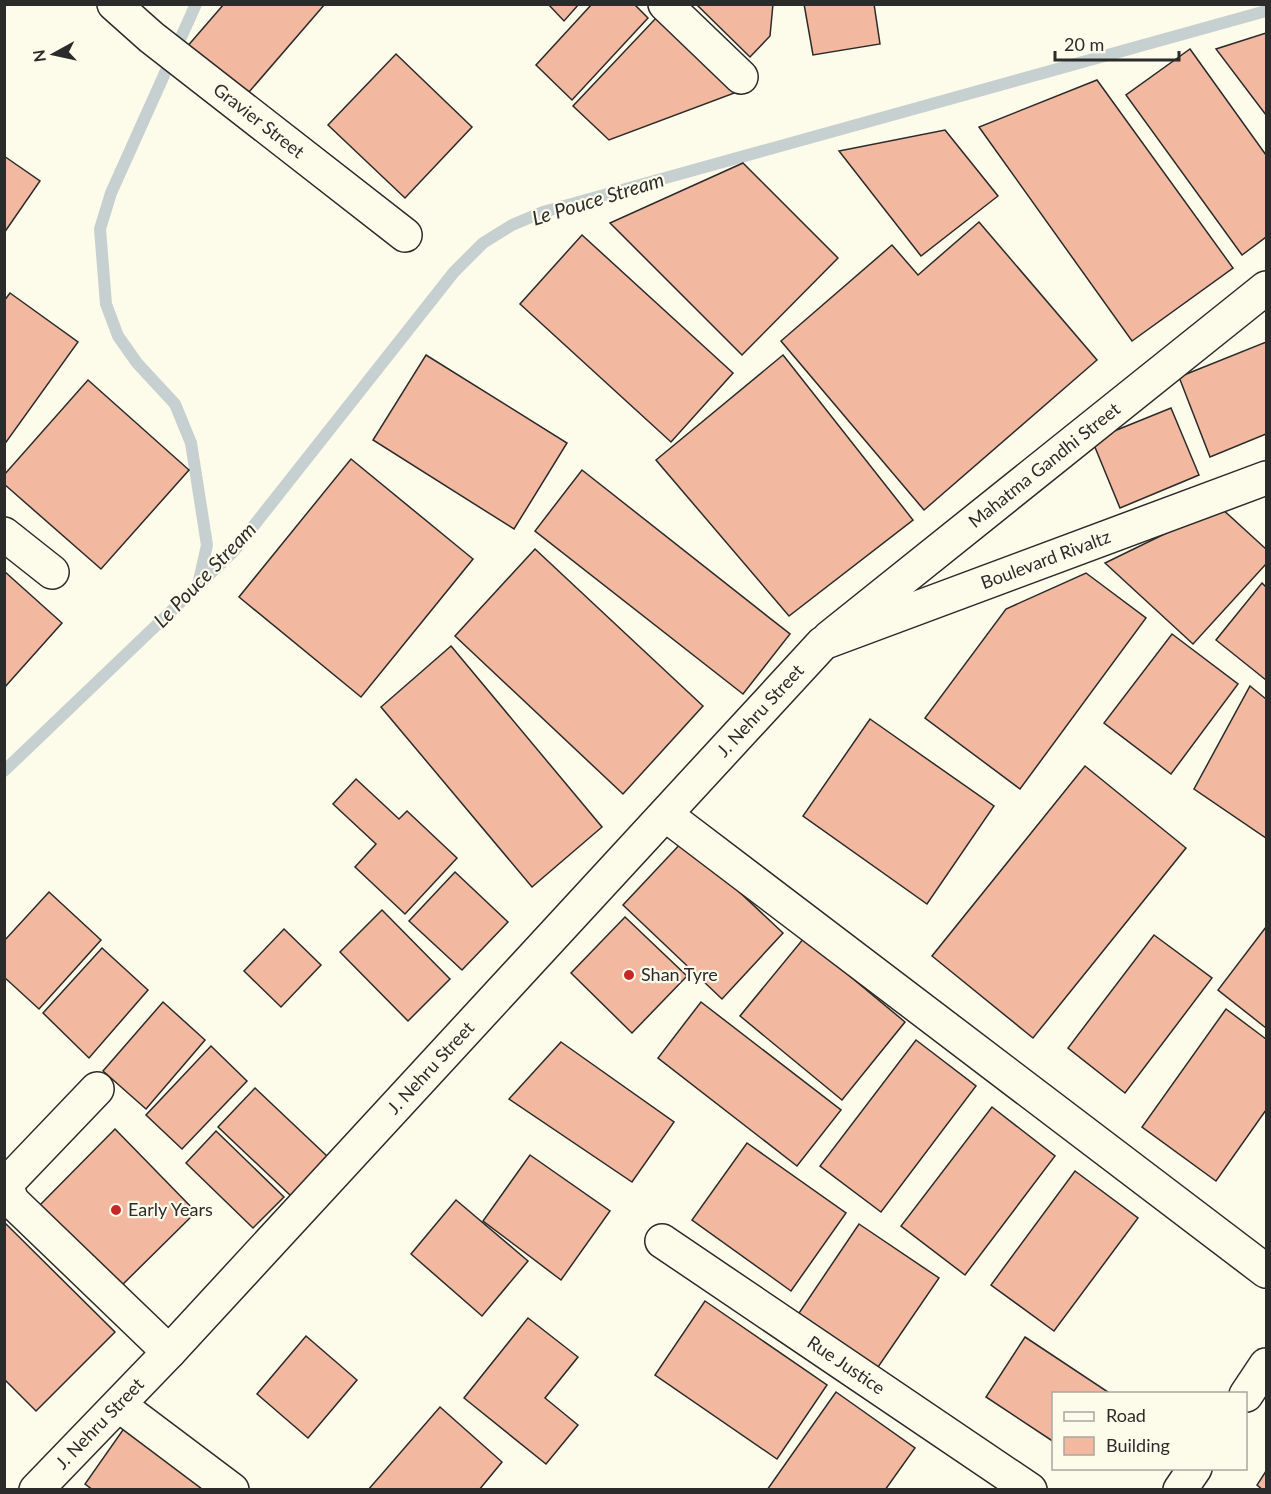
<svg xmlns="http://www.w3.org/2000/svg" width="1271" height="1494" font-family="Lato,sans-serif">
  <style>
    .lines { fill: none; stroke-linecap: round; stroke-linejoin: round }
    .stream { stroke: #c7d0d0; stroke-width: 12 }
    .building { fill: #f2b8a0; stroke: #2b2b2b; stroke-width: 1.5 }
    .minor-casing { stroke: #2b2b2b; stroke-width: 36 }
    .major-casing { stroke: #2b2b2b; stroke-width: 36 }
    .minor { stroke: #fdfbea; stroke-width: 33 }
    .major { stroke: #fdfbea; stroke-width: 33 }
    .poi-dot { fill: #c62828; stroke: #fdfbea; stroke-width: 2 }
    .labels { text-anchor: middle; stroke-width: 4.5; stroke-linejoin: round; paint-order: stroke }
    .street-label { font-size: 18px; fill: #2b2b2b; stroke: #fdfbea }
    .poi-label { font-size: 18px; fill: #2b2b2b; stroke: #fdfbea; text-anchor: start }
    .water-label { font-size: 20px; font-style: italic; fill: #2b2b2b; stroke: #fdfbea }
  </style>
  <rect width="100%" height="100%" fill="#fdfbea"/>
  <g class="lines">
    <!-- stream -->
    <g class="stream">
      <path d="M196,4L111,193L100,229L106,304L118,336L137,363L175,404L191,443L207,545L198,585"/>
      <path d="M4,771L233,552L454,272L483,243L512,225L543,212L1266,11"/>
    </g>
  </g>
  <!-- building -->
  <g class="building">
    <path d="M224,4H325L243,99L186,48Z"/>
    <path d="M548,4H579L564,21Z"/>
    <path d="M592,4H634L648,18L572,100L536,65Z"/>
    <path d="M696,4H773L770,36L750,57Z"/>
    <path d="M804,4H874L880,44L813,55Z"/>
    <path d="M657,17L737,92L609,140L573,106Z"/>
    <path d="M1266,33V115L1216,49Z"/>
    <path d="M1190,49L1266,155V237L1242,255L1126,95Z"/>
    <path d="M396,54L472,127L405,198L328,125Z"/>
    <path d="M1097,80L1233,268L1132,341L979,127Z"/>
    <path d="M945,130L998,196L921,256L839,151Z"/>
    <path d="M4,156L40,181L4,233Z"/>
    <path d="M743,163L838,258L742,355L610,223Z"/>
    <path d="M979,222L1097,360L924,510L781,341L892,245L918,275Z"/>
    <path d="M582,235L733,373L671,442L520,304Z"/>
    <path d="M10,293L78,342L4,445V301Z"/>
    <path d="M1266,342V434L1210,457L1179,377Z"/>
    <path d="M426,355L567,443L514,529L373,440Z"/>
    <path d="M783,355L913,520L789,616L656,460Z"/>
    <path d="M88,380L189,470L101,569L4,484V475Z"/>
    <path d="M1171,408L1199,475L1120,508L1092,440Z"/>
    <path d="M351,459L473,559L361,697L239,597Z"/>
    <path d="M582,470L790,634L743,694L535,531Z"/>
    <path d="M1220,507L1266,549V564L1193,644L1105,563Z"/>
    <path d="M535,549L703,706L623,794L455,636Z"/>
    <path d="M4,571L62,623L4,688Z"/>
    <path d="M1086,573L1146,618L1020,789L925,718L1006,609Z"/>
    <path d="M1262,583L1266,587V680L1216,640Z"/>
    <path d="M1172,634L1238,684L1171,774L1104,723Z"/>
    <path d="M451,646L602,827L532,887L381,707Z"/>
    <path d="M1250,686L1266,699V838L1194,789Z"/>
    <path d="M870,719L994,806L927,904L803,816Z"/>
    <path d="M1085,766L1186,848L1033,1038L932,956Z"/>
    <path d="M356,779L399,819L407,811L457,858L405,914L355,867L376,844L333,804Z"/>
    <path d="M684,840L783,933L722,999L623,905Z"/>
    <path d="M455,872L508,922L462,970L409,921Z"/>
    <path d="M49,892L101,940L39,1009L4,977V941Z"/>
    <path d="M382,910L450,979L408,1021L340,952Z"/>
    <path d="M625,917L687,976L632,1033L571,973Z"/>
    <path d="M1266,927V1028L1218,990Z"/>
    <path d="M284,929L321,965L281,1007L244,971Z"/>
    <path d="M1154,935L1212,978L1125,1093L1068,1048Z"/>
    <path d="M804,938L905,1022L842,1100L740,1016Z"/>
    <path d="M102,948L148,990L89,1058L43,1013Z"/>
    <path d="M163,1002L205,1040L146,1109L103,1071Z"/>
    <path d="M701,1002L841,1110L797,1166L658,1058Z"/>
    <path d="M1226,1009L1266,1039V1110L1216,1181L1142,1127Z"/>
    <path d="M916,1040L976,1086L881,1212L820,1166Z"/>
    <path d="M561,1042L674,1122L632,1182L509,1099Z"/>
    <path d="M211,1046L247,1081L182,1149L146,1115Z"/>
    <path d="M255,1088L328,1157L291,1196L218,1127Z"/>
    <path d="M992,1107L1055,1156L965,1275L901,1226Z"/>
    <path d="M115,1129L196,1212L116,1291L36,1209Z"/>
    <path d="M216,1131L284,1197L253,1228L186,1163Z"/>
    <path d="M747,1143L846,1213L791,1291L692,1220Z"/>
    <path d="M530,1155L610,1211L561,1280L483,1221Z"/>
    <path d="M1075,1171L1138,1218L1054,1331L991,1285Z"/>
    <path d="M456,1200L528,1261L482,1316L411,1254Z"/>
    <path d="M4,1222L115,1332L36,1411L4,1379Z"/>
    <path d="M859,1224L939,1278L876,1370L797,1316Z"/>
    <path d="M705,1301L827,1385L777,1459L655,1375Z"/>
    <path d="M528,1318L578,1357L545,1398L578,1425L546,1464L464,1398Z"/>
    <path d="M306,1336L357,1380L308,1438L257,1394Z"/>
    <path d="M1025,1337L1111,1394H1054V1442L986,1397Z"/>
    <path d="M836,1392L915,1448L885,1490H767Z"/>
    <path d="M440,1407L502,1462L479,1490H368Z"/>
    <path d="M125,1427L211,1490H93L85,1484Z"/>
    <path d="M1266,1471V1490H1263L1257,1485Z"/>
  </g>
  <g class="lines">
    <defs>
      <g id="minor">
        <path id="s1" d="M114,4L151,37L405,235"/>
        <path d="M665,4L741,77"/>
        <path d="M4,534L52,572"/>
        <path id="s2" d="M829,638L1266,288"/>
        <path d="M666,815L1266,1271"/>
        <path d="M97,1089L10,1180L8,1190L12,1201L169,1352"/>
        <path id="s3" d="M662,1241L1030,1490"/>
        <path d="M119,1405L232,1490"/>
      </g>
      <g id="major">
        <path d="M1246,1395L1266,1365"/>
        <path id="s4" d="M36,1490L169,1352L823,643L1266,478"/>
        <path d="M1180,1490L1195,1468"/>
      </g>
    </defs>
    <!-- minor casing -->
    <use href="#minor" class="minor-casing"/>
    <!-- major casing -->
    <use href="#major" class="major-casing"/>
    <!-- minor -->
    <use href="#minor" class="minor"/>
    <!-- major -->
    <use href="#major" class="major"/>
  </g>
  <!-- markers -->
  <g class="poi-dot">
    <circle cx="629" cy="975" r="6"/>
    <circle cx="116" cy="1210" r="6"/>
  </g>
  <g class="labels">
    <!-- street labels -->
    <g class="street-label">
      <text dy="6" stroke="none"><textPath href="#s1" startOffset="186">Gravier Street</textPath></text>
      <text dy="6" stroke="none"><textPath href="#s2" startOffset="276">Mahatma Gandhi Street</textPath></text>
      <text dy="6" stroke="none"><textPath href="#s4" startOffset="1394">Boulevard Rivaltz</textPath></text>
      <text dy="6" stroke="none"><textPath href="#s4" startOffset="1064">J. Nehru Street</textPath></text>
      <text dy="6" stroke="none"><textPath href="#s4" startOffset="578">J. Nehru Street</textPath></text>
      <text dy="6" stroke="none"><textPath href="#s3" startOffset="222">Rue Justice</textPath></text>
      <text dy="6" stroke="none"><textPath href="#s4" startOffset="92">J. Nehru Street</textPath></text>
    </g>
    <!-- poi labels -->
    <g class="poi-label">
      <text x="641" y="981">Shan Tyre</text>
      <text x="128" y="1216">Early Years</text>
    </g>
    <!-- water labels -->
    <g class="water-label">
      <text transform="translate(598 199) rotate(-17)" y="7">Le Pouce Stream</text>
      <text transform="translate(205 575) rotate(-46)" y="7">Le Pouce Stream</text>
    </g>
  </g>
  <!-- border -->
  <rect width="1271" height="1494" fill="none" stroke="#2b2b2b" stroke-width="12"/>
  <!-- legend -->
  <rect x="1052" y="1392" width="195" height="78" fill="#fdfbea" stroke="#a9a89e" stroke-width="1.5"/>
  <rect x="1064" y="1412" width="30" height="9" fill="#fdfbea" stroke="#a9a89e" stroke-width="1.5"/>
  <text x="1106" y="1422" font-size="18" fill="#2b2b2b">Road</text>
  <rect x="1064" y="1437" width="30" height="18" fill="#f2b8a0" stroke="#a9a89e" stroke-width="1.5"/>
  <text x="1106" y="1452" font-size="18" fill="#2b2b2b">Building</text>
  <!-- north arrow -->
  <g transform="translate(54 54) rotate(262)" stroke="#fdfbea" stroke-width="4.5" paint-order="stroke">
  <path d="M0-4.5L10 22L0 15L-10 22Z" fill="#2b2b2b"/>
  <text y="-9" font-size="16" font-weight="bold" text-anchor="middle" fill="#2b2b2b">N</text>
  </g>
  <!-- scale -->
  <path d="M1055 51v9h124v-9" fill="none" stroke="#2b2b2b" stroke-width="3"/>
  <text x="1064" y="51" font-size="18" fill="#2b2b2b" stroke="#fdfbea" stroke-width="4.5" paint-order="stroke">20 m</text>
</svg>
